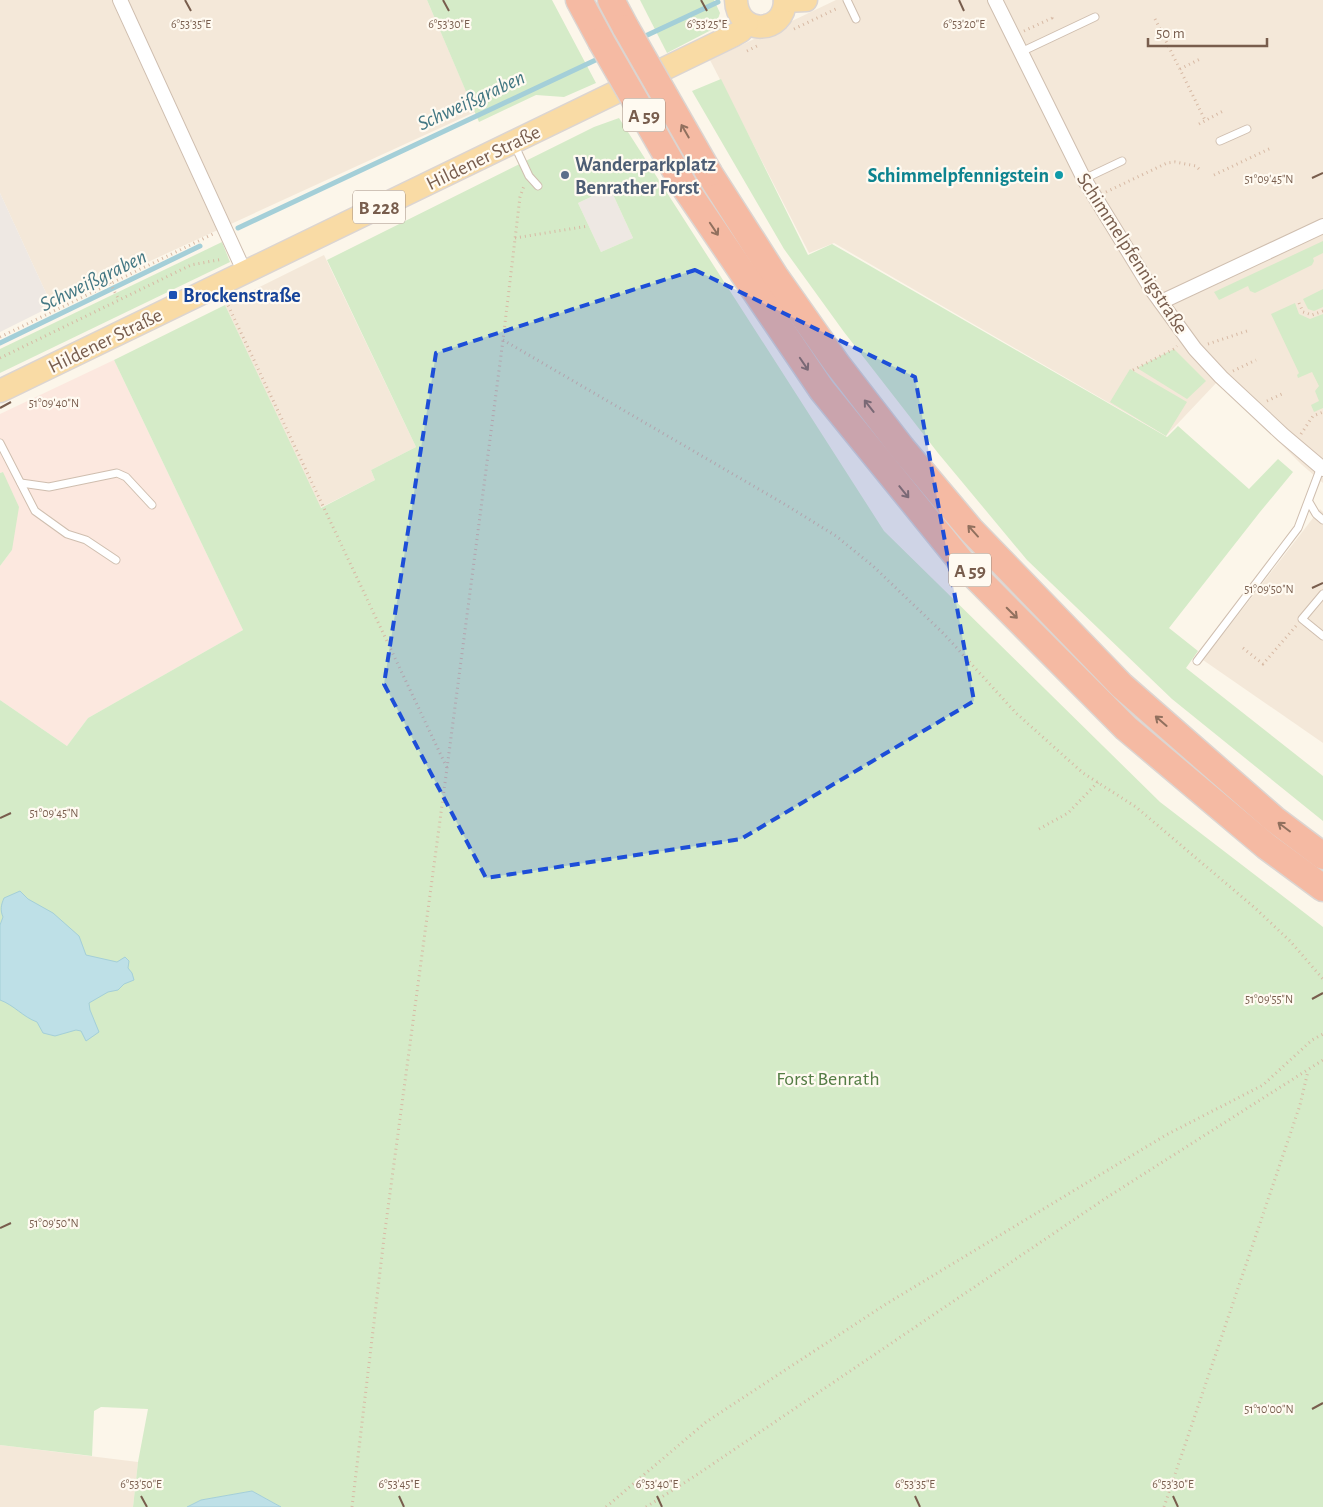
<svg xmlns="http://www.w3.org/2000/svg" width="1323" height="1507" font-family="'Alegreya Sans',sans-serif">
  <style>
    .residential { fill: #f4e8d9 }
    .commercial { fill: #fce8df }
    .industrial { fill: #eee8e3 }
    .green { fill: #d5ebc8; fill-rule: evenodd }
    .water { fill: #bee0e7; stroke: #a4cfd8 }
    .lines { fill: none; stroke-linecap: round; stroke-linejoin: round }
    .stream { stroke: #a4cfd8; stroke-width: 5 }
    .service-casing { stroke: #cfbeaf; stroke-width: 9 }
    .minor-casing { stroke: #cfbeaf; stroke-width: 16 }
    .primary-casing { stroke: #dcd5d1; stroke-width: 25 }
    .motorway-casing { stroke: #dcd5d1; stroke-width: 29 }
    .path { stroke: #d7b9a4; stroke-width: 3; stroke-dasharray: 1 4; stroke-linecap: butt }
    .service { stroke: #fff; stroke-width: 7 }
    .minor { stroke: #fff; stroke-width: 14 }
    .primary { stroke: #f9dba5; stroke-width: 22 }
    .motorway { stroke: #f5baa3; stroke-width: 26 }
    .motorway-bridge-casing { stroke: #dcd5d1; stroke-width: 29; stroke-linecap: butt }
    .motorway-bridge { stroke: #f5baa3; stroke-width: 26 }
    .oneway { stroke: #91705e }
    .marked { fill: #1d4ed8; fill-opacity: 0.2; stroke: #1d4ed8; stroke-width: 4; stroke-dasharray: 10 6; stroke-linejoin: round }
    .ticks { fill: none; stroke: #785d4d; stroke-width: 2 }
    .service-dot { fill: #5c6f8a; stroke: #fffaf1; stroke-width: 2 }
    .culture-dot { fill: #0f9aa8; stroke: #fffaf1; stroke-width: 2 }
    .transit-dot { fill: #1a4fb4; stroke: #fffaf1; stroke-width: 2 }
    .labels { text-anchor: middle; stroke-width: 4.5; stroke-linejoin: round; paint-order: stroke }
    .shield { fill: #fffaf1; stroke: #a08c7e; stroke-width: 1 }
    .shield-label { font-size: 19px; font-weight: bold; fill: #785d4d }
    .street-label { font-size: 20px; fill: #785d4d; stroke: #fffaf1 }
    .service-label { font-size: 20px; font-weight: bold; fill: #4e5e75; stroke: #fffaf1; text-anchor: start }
    .culture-label { font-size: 20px; font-weight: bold; fill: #0d838f; stroke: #fffaf1; text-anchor: end }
    .transit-label { font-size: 20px; font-weight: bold; fill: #164399; stroke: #fffaf1; text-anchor: start }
    .park-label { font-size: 20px; fill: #547d45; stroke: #fffaf1 }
    .water-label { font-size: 21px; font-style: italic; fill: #437783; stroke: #fffaf1 }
    .ticks-label { font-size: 12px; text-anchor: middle; fill: #785d4d; stroke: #fffaf1; stroke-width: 4.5; stroke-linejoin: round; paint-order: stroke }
  </style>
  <rect width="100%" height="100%" fill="#fcf6ea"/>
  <!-- residential -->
  <g class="residential">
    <path d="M0,0H427L475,112L52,306L0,193Z"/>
    <path d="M836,0H1323V483L1301,464L1218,381L1166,436L834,243L809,253L710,60Z"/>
    <path d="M324,255L416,447L371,470L375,480L320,508L225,305L229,302Z"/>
    <path d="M1320,509L1323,512V743L1203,660Z"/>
    <path d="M0,1445L138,1462L133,1507H0Z"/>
  </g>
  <!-- commercial -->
  <path class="commercial" d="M114,360L243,630L88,718L67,746L0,700V566L12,550L3,472L0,473V414Z"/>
  <!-- industrial -->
  <g class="industrial">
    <path d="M610,188L633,238L601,252L578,203Z"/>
    <path d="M0,193L52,306L0,332Z"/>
  </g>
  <!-- green -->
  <g class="green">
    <path d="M427,0H552L596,83L564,97L536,95L479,122Z"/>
    <path d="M640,0H714L720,13L715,28L667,53Z"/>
    <path d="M721,79L808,255L832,244L1167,437L1178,426L1249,489L1278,459L1293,472L1260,512L1169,628L1198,651L1186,668L1323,776V821L1172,699L1027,560L938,453L844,332L784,249L692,91Z"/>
    <path d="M619,118L884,531L1160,802L1323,927V1507H281L252,1491L201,1500L187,1507H133L138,1462L148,1409L101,1407L94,1411L92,1456L0,1445V700L67,746L88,718L243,630L114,360L225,305L321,508L375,480L371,470L416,447L327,260L594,127ZM610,188L633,238L601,252L578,203Z"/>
    <path d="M1323,241V253L1313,258L1314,261L1312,265L1255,293L1250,291L1248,286L1219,300L1214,292Z"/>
    <path d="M222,242L230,262L0,373V349Z"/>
    <path d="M1323,289V307L1314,311L1308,309L1303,299Z"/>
    <path d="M1295,303L1299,314L1310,319L1323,314V408L1314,412L1311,405L1319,401L1315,391L1319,386L1312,372L1298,378L1297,375L1299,373L1271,314Z"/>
    <path d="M1174,349L1206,381L1187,399L1137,368Z"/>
    <path d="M1130,369L1187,402L1166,436L1110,402Z"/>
    <path d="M3,472L19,507L12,550L0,566V473Z"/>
  </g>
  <!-- water -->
  <g class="water">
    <path d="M20,891L28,899L53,913L79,936L86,955L117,962L125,957L129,961L128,968L132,973L134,980L124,984L118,990L108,992L89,1003L90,1010L99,1032L86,1041L81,1031L76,1030L55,1036L43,1033L37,1022C23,1017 14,1005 0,1000V925L3,917C0,910 1,905 4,898Z"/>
    <path d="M252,1491L281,1507H187L201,1500Z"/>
  </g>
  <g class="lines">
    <!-- stream -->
    <g class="stream">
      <path d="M641,38L718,2"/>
      <path d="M238,228L602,57"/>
      <path d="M0,343L200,246"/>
    </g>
    <defs>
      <g id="service">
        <path d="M847,0L856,19"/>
        <path d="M1021,52L1095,17"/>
        <path d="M1220,141L1247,129"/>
        <path d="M514,144L529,176L538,186"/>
        <path d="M1084,179L1122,161"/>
        <path d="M0,443L35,511L67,534L86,540L116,560"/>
        <path d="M21,483L49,487L117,473L126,477L152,505"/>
        <path d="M1309,502L1316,514L1323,520"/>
        <path d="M1323,594L1302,619L1323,636"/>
        <path d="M1197,661L1298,528L1321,467"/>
      </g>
      <g id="minor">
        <path d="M120,0L245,273"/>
        <path d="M995,0L1084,179L1152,290L1195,349L1221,377L1283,435L1323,469"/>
        <path d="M1161,302L1323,226"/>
      </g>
      <g id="primary">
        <path d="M736,0C737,36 785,35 785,0"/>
        <path d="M785,1L806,0"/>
        <path d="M0,391L734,35L741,31L747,23"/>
      </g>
      <g id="motorway">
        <path d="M579,0L601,41"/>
        <path d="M611,0L626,28"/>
        <path d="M709,173L775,276L837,364L902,448L971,530L1122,686L1274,819L1323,856"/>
        <path d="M686,189L822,390L964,565L1126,728L1266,846L1323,888"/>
      </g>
    </defs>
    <!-- service casing -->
    <use href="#service" class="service-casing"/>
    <!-- minor casing -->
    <use href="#minor" class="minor-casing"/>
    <!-- primary casing -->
    <use href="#primary" class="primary-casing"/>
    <!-- motorway casing -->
    <use href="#motorway" class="motorway-casing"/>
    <!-- path -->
    <g class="path">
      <path d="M1155,19L1205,120"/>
      <path d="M794,29L838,8"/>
      <path d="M1024,31L1052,18L1050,15"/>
      <path d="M747,51L759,45"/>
      <path d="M1180,69L1200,59"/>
      <path d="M1199,124L1225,110"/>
      <path d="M1214,175L1271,148"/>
      <path d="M1106,192L1167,163L1175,162L1196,166L1200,170"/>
      <path d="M515,238L588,226"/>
      <path d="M110,283L119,300"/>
      <path d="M226,301L447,768"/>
      <path d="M1299,303L1303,312L1312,315L1323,311"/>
      <path d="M0,337L213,234"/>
      <path d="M503,340L786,505L836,536L873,566L944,634L1016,713L1083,773L1136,807L1255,908L1290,941L1323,979"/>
      <path d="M1208,344L1250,330"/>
      <path d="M0,358L191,265L223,259"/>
      <path d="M1133,370L1174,349L1177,346"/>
      <path d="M1233,371L1256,360"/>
      <path d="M1267,401L1284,393"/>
      <path d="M1301,434L1313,416L1323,412"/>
      <path d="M1243,648L1263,664L1296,626"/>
      <path d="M1039,829L1068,813L1098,782"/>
      <path d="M352,1507L384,1238L447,768L503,340L520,197L524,186"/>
      <path d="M606,1507L706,1422L886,1304L1166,1135L1263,1085L1312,1040L1323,1034"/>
      <path d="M646,1507L695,1476L1106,1198L1323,1060"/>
      <path d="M1164,1507L1300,1105L1308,1071"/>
    </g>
    <!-- service -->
    <use href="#service" class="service"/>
    <!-- minor -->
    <use href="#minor" class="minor"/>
    <!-- primary -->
    <use href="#primary" class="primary"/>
    <!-- motorway -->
    <use href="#motorway" class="motorway"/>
    <defs>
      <g id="motorway-bridge">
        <path d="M626,28L709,173"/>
        <path d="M601,41L686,189"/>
      </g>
    </defs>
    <!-- motorway-bridge casing -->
    <use href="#motorway-bridge" class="motorway-bridge-casing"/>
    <!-- motorway-bridge -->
    <use href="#motorway-bridge" class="motorway-bridge"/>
  </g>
  <!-- one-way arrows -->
  <defs><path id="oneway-shaft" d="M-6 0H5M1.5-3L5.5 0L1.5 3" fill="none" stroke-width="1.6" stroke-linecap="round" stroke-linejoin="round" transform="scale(1.25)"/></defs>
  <g class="oneway">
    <use href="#oneway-shaft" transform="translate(685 131) rotate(-120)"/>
    <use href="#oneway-shaft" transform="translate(714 229) rotate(56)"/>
    <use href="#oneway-shaft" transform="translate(804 364) rotate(56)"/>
    <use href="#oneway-shaft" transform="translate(869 406) rotate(-128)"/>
    <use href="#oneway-shaft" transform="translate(904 492) rotate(51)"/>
    <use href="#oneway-shaft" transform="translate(973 531) rotate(-132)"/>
    <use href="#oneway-shaft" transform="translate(1012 613) rotate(45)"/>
    <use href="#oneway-shaft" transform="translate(1161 721) rotate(-139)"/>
    <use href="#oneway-shaft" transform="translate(1284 827) rotate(-143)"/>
  </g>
  <!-- marked area -->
  <path class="marked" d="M695,270L915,377L974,701L741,839L486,878L384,684L436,353Z"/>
  <!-- ticks -->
  <path class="ticks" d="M185,0L191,11M443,0L449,11M701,0L707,11M959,0L964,11M1312,178L1323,173M0,408L11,402M1312,588L1323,583M0,818L11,813M1312,999L1323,993M0,1228L11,1223M1312,1409L1323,1403M141,1496L147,1507M399,1496L404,1507M657,1496L662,1507M915,1496L920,1507M1173,1496L1178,1507"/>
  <!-- markers -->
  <circle class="service-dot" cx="565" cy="175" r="5"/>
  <circle class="culture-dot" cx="1059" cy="175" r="5"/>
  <rect class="transit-dot" x="168" y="290" width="10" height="10" rx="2.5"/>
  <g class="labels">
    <!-- shield labels -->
    <g class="shield">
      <rect x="623" y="98.5" width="42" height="33" rx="4"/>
      <rect x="353" y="190.5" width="52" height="33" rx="4"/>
      <rect x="949" y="553.5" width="42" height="33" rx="4"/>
    </g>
    <g class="shield-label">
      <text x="644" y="122">A 59</text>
      <text x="379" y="214">B 228</text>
      <text x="970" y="577">A 59</text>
    </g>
    <!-- street labels -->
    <g class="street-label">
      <text transform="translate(483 157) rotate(-26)" y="7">Hildener Straße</text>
      <text transform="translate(1133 253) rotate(57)" y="7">Schimmelpfennigstraße</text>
      <text transform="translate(105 340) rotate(-26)" y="7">Hildener Straße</text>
    </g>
    <!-- service labels -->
    <g class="service-label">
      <text x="575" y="171">Wanderparkplatz<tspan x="575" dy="23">Benrather Forst</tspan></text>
    </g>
    <!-- culture labels -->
    <g class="culture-label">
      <text x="1049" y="182">Schimmelpfennigstein</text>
    </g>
    <!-- transit labels -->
    <g class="transit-label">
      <text x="183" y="302">Brockenstraße</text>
    </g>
    <!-- park labels -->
    <g class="park-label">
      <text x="828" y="1085">Forst Benrath</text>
    </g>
    <!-- water labels -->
    <g class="water-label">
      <text transform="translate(471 100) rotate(-25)" y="7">Schweißgraben</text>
      <text transform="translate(93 280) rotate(-26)" y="7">Schweißgraben</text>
    </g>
  </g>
  <g class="ticks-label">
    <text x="191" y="28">6°53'35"E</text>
    <text x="449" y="28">6°53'30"E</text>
    <text x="707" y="28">6°53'25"E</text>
    <text x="964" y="28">6°53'20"E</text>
    <text x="1269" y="183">51°09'45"N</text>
    <text x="54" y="407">51°09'40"N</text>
    <text x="1269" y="593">51°09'50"N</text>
    <text x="54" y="817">51°09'45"N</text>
    <text x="1269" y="1003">51°09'55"N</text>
    <text x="54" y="1227">51°09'50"N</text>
    <text x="1269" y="1413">51°10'00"N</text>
    <text x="141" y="1488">6°53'50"E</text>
    <text x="399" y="1488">6°53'45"E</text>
    <text x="657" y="1488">6°53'40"E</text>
    <text x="915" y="1488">6°53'35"E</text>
    <text x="1173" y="1488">6°53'30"E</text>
  </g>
  <!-- scale -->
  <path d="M1148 38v8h119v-8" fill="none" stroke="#785d4d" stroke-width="2.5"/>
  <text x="1156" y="38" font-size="15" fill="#785d4d" stroke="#fffaf1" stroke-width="4" paint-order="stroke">50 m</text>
</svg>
